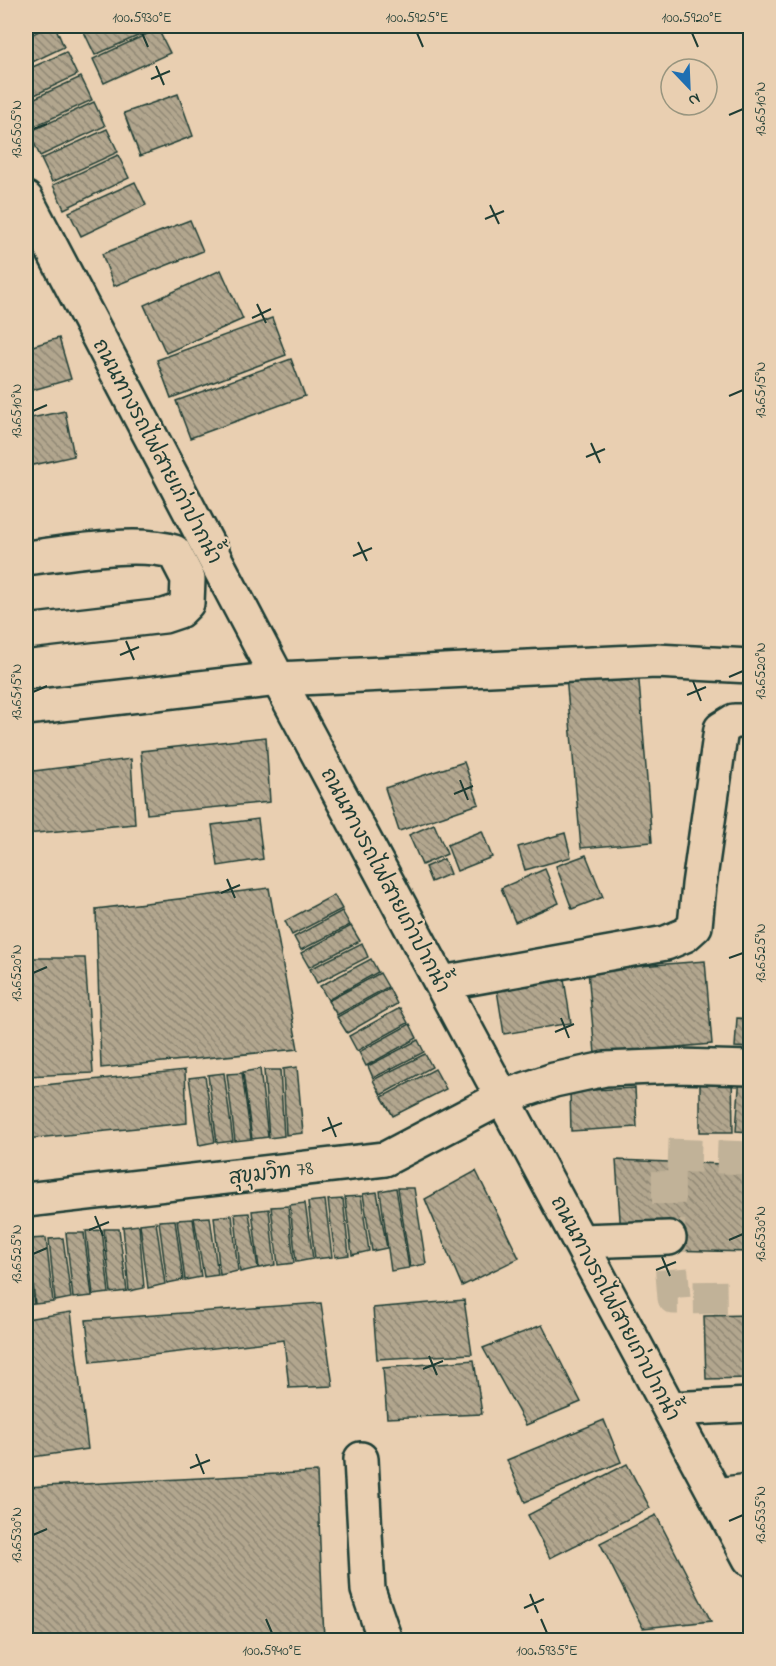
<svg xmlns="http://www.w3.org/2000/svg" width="776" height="1666" font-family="'Indie Flower','Playpen Sans Thai',sans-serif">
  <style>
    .building { fill: url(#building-back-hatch); stroke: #1f3d34; stroke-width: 1.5 }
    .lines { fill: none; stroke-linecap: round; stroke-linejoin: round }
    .minor-tunnel { stroke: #c1b298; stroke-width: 33; stroke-dasharray: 33 16; stroke-linecap: butt }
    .minor-casing { stroke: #1f3d34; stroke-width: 38 }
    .major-casing { stroke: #1f3d34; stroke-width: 38 }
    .minor { stroke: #e9cfb1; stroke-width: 33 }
    .major { stroke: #e9cfb1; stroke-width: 33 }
    .ticks { fill: none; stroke: #1f3d34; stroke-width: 2 }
    .labels { text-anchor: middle; stroke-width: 4.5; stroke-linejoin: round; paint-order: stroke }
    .street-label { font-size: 21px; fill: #1f3d34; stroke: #e9cfb1 }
    .neatline { fill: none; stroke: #1f3d34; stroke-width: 2 }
    .ticks-label { font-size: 15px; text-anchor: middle; fill: #1f3d34 }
  </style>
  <defs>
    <pattern id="building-back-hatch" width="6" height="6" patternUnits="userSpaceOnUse" patternTransform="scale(1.5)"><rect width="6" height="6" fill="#b2a68e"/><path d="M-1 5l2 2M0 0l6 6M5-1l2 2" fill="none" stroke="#908875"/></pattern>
  </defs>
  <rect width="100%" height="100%" fill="#e9cfb1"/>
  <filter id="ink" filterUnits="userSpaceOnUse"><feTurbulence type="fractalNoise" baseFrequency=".0167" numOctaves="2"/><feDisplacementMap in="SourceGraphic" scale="12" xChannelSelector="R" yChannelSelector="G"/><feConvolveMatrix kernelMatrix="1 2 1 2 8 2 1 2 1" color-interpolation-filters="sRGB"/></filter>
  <g filter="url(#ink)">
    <!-- building -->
    <g class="building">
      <path d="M26,26H41L26,33Z"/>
      <path d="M50,26H55L64,47L26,65V37Z"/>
      <path d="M98,26H160L95,55L84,32Z"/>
      <path d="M158,29L170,53L104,83L93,59Z"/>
      <path d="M66,52L77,75L26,99V70Z"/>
      <path d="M81,77L92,100L26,130V102Z"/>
      <path d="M178,94L193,136L140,156L124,113Z"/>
      <path d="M94,102L105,126L40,156L29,132Z"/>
      <path d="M107,129L118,152L52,182L41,159Z"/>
      <path d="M118,155L129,178L64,209L53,185Z"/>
      <path d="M135,182L146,205L81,236L69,212Z"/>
      <path d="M190,220L203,251L114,286L102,254Z"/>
      <path d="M221,270L243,319L166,353L144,305Z"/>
      <path d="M272,318L286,355L171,398L157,360Z"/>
      <path d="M59,338L71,379L26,392V348Z"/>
      <path d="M291,359L305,396L190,438L176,401Z"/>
      <path d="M65,411L74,456L29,466L26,450V419Z"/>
      <path d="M638,669L652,842L581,848L566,676Z"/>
      <path d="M266,737L270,802L147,814L141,751Z"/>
      <path d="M131,759L135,824L26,834V772Z"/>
      <path d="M464,762L479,804L399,831L385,788Z"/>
      <path d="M258,819L263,859L218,866L212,825Z"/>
      <path d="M434,824L447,854L422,865L409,835Z"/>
      <path d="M482,831L492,857L457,871L447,845Z"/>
      <path d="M565,833L571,857L525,870L518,847Z"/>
      <path d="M586,855L603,897L572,909L556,866Z"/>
      <path d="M444,859L450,874L431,882L425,867Z"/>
      <path d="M545,869L559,903L515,922L501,888Z"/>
      <path d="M269,888L298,1049L101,1068L96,909Z"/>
      <path d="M334,895L342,909L292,935L285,921Z"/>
      <path d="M342,911L350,925L301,950L294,937Z"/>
      <path d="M351,926L360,941L309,967L301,953Z"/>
      <path d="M362,943L368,957L317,983L310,969Z"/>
      <path d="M26,958H85L93,1073L26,1076Z"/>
      <path d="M371,959L378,972L328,1000L320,986Z"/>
      <path d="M705,961L712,1044L595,1054L588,970Z"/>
      <path d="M380,973L388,987L337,1015L328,1001Z"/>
      <path d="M564,979L571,1023L504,1034L497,990Z"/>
      <path d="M389,988L397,1004L347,1033L337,1017Z"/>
      <path d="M400,1008L408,1023L357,1051L349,1036Z"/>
      <path d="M737,1018L750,1019V1048L735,1047Z"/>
      <path d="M410,1024L417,1038L366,1066L359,1052Z"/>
      <path d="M418,1040L424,1052L373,1078L368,1066Z"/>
      <path d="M425,1054L432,1067L381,1095L373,1080Z"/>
      <path d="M297,1067L303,1133L286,1135L283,1069Z"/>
      <path d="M260,1069L268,1137L252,1139L243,1072Z"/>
      <path d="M435,1069L446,1089L393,1116L382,1097Z"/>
      <path d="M185,1070L187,1123L26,1139V1087Z"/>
      <path d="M264,1070H280L284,1136L269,1138Z"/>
      <path d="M700,1071H732L733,1132H700Z"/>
      <path d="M224,1073L233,1141L217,1143L208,1075Z"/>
      <path d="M242,1073L251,1139L235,1141L227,1074Z"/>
      <path d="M740,1074L750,1075V1132L736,1131Z"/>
      <path d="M205,1076L215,1142L199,1145L189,1078Z"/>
      <path d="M635,1088L637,1127L571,1131L570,1091Z"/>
      <path d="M616,1160L750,1165V1252L622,1249Z"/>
      <path d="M476,1171L519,1258L462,1286L425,1199Z"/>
      <path d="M396,1188L409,1268L391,1271L380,1191Z"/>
      <path d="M398,1188H414L426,1264L410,1267Z"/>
      <path d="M377,1192L387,1248L372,1251L363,1194Z"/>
      <path d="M361,1196L369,1251L352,1255L345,1197Z"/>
      <path d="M343,1199L349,1255L335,1257L328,1200Z"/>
      <path d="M325,1200L332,1257L315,1259L308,1202Z"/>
      <path d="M305,1203L313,1259L296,1262L290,1205Z"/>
      <path d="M288,1206L294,1263L278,1265L271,1207Z"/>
      <path d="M269,1209L275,1265L259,1268L252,1211Z"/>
      <path d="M249,1213L258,1268L240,1272L235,1214Z"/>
      <path d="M232,1215L238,1271L220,1275L214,1217Z"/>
      <path d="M210,1217L218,1275L204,1277L194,1218Z"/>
      <path d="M193,1219L201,1277L185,1280L177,1220Z"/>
      <path d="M175,1220L183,1280L167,1283L159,1221Z"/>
      <path d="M156,1222L165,1284L148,1288L140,1224Z"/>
      <path d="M139,1225L144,1288L129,1291L123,1227Z"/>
      <path d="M104,1229H119L127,1291L111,1293Z"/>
      <path d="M102,1230L109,1293L93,1295L86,1231Z"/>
      <path d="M66,1233H84L92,1296L73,1298Z"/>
      <path d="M46,1238L53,1302L35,1304L29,1239Z"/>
      <path d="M63,1238L71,1298L55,1301L49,1239Z"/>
      <path d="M26,1248L34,1304L26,1305Z"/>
      <path d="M464,1300L472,1354L377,1359L373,1308Z"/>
      <path d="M321,1303L333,1386L289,1388L284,1340L91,1362L86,1320Z"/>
      <path d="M71,1312L88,1449L26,1458V1319Z"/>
      <path d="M750,1315V1378L706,1379L704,1316Z"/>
      <path d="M542,1325L581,1402L526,1425L483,1348Z"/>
      <path d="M474,1360L482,1414L387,1418L383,1368Z"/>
      <path d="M604,1420L621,1462L525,1502L507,1460Z"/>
      <path d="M627,1464L650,1508L550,1558L528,1515Z"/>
      <path d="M317,1472L324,1640H32L26,1487Z"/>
      <path d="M656,1515L711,1621L643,1628L600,1543Z"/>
    </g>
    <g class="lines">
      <!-- minor-tunnel -->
      <path class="minor-tunnel" d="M750,1158L668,1155L669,1238L674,1298L750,1297"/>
      <defs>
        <g id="minor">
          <path d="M26,558C66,553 137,540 174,552L188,579L187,603L179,611L164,616L26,632"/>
          <path d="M26,708L278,679L656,661L750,666"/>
          <path d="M442,983L666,943L685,935L695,926L699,885L721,729L734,721H750"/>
          <path d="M26,1200L385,1159L503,1097L554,1080L605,1069L678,1066L750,1068"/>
          <path d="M581,1241L669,1238"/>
          <path d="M670,1409L750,1405"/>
          <path d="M361,1459L368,1590L385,1640"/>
          <path d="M716,1495L750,1491"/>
        </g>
        <path id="major" d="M26,199L278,679L750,1559"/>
      </defs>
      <!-- minor casing -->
      <use href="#minor" class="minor-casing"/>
      <!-- major casing -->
      <use href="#major" class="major-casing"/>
      <!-- minor -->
      <use href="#minor" class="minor"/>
      <!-- major -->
      <use href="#major" class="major"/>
    </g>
  </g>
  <!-- ticks -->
  <path class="ticks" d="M142,33L148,47M417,33L423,47M692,33L698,47M156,66L164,85M151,79L170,71M729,115L743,109M33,129L47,124M490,205L499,224M485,219L504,211M257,304L266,323M252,318L271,309M729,396L743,390M33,411L47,405M591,443L600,463M586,457L605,449M358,542L367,561M353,556L372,548M126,641L134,660M120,655L139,647M729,677L743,671M693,681L701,701M33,692L47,686M687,695L706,687M460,780L468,800M454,794L473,786M227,879L235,898M221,893L240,885M729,958L743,953M33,973L47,967M561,1018L569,1038M555,1032L574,1024M328,1117L336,1137M322,1131L342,1123M95,1216L103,1236M89,1230L109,1222M729,1240L743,1234M33,1254L47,1248M662,1257L670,1276M656,1270L676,1262M429,1356L437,1375M423,1369L443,1361M196,1454L204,1474M190,1468L210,1460M729,1521L743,1515M33,1535L47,1529M530,1594L538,1613M524,1608L544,1599M266,1619L272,1633M541,1619L547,1633"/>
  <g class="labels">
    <!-- street labels -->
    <g class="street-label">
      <text transform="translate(158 451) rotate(62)" y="7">ถนนทางรถไฟสายเก่าปากน้ำ</text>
      <text transform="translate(386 880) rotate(62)" y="7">ถนนทางรถไฟสายเก่าปากน้ำ</text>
      <text transform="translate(271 1172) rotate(-7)" y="7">สุขุมวิท 78</text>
      <text transform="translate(616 1308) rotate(62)" y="7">ถนนทางรถไฟสายเก่าปากน้ำ</text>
    </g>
  </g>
  <!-- margin -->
  <rect width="776" height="1666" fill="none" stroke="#e9cfb1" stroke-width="66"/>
  <!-- north arrow -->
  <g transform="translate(689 87) rotate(157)"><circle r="28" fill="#e9cfb1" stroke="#98957f" stroke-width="1.5"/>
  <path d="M0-4.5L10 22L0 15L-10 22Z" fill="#1f6fb2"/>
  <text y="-9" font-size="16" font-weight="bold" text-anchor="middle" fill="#1f3d34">N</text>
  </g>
  <rect x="33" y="33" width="710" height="1600" class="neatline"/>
  <g class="ticks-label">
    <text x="142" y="22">100.5930°E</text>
    <text x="417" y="22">100.5925°E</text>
    <text x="692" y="22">100.5920°E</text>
    <text transform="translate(760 109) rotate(-90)" y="5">13.6510°N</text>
    <text transform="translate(16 129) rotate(-90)" y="5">13.6505°N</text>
    <text transform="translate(760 390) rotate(-90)" y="5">13.6515°N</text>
    <text transform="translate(16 411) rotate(-90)" y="5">13.6510°N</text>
    <text transform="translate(760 671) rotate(-90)" y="5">13.6520°N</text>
    <text transform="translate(16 692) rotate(-90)" y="5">13.6515°N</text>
    <text transform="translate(760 953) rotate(-90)" y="5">13.6525°N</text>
    <text transform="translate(16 973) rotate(-90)" y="5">13.6520°N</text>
    <text transform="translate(760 1234) rotate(-90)" y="5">13.6530°N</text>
    <text transform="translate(16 1254) rotate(-90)" y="5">13.6525°N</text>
    <text transform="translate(760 1515) rotate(-90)" y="5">13.6535°N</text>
    <text transform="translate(16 1535) rotate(-90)" y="5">13.6530°N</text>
    <text x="272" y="1655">100.5940°E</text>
    <text x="547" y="1655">100.5935°E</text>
  </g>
</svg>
